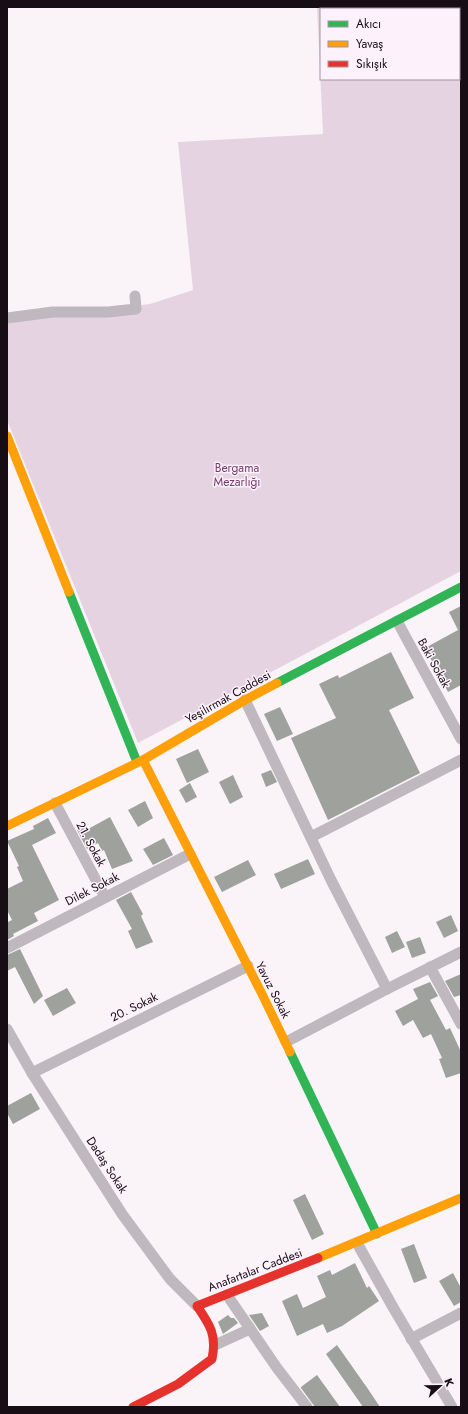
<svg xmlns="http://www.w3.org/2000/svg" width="468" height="1414" font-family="Jost,sans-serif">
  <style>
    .green { fill: #e6d3e2; fill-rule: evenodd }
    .building { fill: #9fa19c }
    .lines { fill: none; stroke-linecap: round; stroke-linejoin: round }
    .street { stroke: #bfb8be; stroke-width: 11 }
    .fast { stroke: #30b455; stroke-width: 9 }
    .slow { stroke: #ff9f0a; stroke-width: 9 }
    .jam { stroke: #e5322d; stroke-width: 9 }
    .labels { text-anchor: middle; stroke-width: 3; stroke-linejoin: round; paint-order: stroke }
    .park-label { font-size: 12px; fill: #733d6b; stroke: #fdf1fb }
    .street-label { font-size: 12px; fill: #170d15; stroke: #fdf1fb }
  </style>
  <rect width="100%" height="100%" fill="#faf4f9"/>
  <!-- green -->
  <path class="green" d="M317,7H461V571L138,743L7,420V323L150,304L193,290L178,142L323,134ZM321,9H459V79H321Z"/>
  <!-- building -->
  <g class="building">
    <path d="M461,606V685L448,692L425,648L458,630L449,612Z"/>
    <path d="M391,652L414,698L389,710L420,773L328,820L291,738L336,718L319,684L338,675L339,678Z"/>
    <path d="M280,707L293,734L277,741L264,714Z"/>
    <path d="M198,749L209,772L187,783L176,759Z"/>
    <path d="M271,770L277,782L266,787L261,774Z"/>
    <path d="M233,775L243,797L230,804L219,782Z"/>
    <path d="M190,783L197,797L186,803L179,790Z"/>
    <path d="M145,801L153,818L138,827L128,810Z"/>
    <path d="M110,817L133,861L112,869L104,850L102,851L98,843L87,849L77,830L85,824L88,829Z"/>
    <path d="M48,818L56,833L32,845L59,900L34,913L38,921L13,934L14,936L7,940V921L8,922L12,920L7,910V889L23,881L17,867L19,866L7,841L34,829L33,826Z"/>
    <path d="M164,838L173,855L153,865L143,849Z"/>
    <path d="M308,859L315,874L281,889L274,874Z"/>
    <path d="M248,860L256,875L222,892L214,877Z"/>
    <path d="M131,892L143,914L141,916L153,942L136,949L128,931L132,929L116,900Z"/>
    <path d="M451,915L458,931L444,938L436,922Z"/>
    <path d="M397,931L405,947L392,953L385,937Z"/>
    <path d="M420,937L426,953L412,958L406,942Z"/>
    <path d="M20,949L43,996L34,1004L15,967L7,971V955Z"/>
    <path d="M461,974V995L454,997L445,981Z"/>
    <path d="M430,982L438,996L430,1000L446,1030L450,1028L461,1052V1073L446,1078L439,1059L442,1058L431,1034L423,1038L413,1020L403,1026L395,1011L418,999L413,989Z"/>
    <path d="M67,988L76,1003L53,1016L44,1000Z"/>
    <path d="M31,1093L40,1109L13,1124L7,1113V1106Z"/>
    <path d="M305,1194L324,1234L312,1240L293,1200Z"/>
    <path d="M414,1244L427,1278L414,1283L401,1249Z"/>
    <path d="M355,1263L367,1288L369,1286L379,1301L342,1326L327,1333L323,1324L297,1336L282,1301L297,1294L303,1308L326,1297L317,1276L330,1270L332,1275Z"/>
    <path d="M453,1273L461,1288V1302L454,1306L439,1281Z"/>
    <path d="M262,1313L269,1326L260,1331L249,1315Z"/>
    <path d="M228,1315L231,1318H234L238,1323L223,1334L218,1322Z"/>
    <path d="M337,1345L368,1389L380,1407H363L326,1354Z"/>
    <path d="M317,1375L340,1407H315L301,1388V1387Z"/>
  </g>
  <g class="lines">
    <!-- street -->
    <g class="street">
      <path d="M7,318L53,312H108L136,309L135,296"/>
      <path d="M397,621L461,739"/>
      <path d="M245,700L331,880L387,989"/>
      <path d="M55,803L105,897"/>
      <path d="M311,837L461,760"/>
      <path d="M7,948L190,854"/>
      <path d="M430,967L461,1024"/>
      <path d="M7,1029L32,1073L122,1214L170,1279L197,1306"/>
      <path d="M286,1042L387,989L461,952"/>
      <path d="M32,1073L248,966"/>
      <path d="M357,1243L394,1309L452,1407"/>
      <path d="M227,1295L277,1368L307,1407"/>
      <path d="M411,1339L461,1313"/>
      <path d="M215,1345L250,1329"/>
    </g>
    <!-- fast -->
    <g class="fast">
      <path d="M69,592L137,762"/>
      <path d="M277,683L461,587"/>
      <path d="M290,1052L377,1234"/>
    </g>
    <!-- slow -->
    <g class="slow">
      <path d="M7,436L69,592"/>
      <path d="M143,760L262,994L290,1052"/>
      <path d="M7,826L143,760L245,700L277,683"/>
      <path d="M318,1258L461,1198"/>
    </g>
    <!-- jam -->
    <path class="jam" d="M133,1407L178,1384L212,1359C217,1335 210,1325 197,1306L318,1258"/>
  </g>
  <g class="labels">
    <!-- park labels -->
    <g class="park-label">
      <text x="237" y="472">Bergama<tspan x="237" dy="14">Mezarlığı</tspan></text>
    </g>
    <!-- street labels -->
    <g class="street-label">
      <text transform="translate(434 663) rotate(61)" y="4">Baki Sokak</text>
      <text transform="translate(228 697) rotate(-29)" y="4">Yeşilırmak Caddesi</text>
      <text transform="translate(91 844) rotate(62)" y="4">21. Sokak</text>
      <text transform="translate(92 889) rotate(-27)" y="4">Dilek Sokak</text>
      <text transform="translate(273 990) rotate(63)" y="4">Yavuz Sokak</text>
      <text transform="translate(134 1007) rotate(-26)" y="4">20. Sokak</text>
      <text transform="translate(107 1165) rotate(57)" y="4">Dadaş Sokak</text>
      <text transform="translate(255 1270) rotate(-21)" y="4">Anafartalar Caddesi</text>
    </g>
  </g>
  <!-- border -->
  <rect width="468" height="1414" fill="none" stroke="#170d15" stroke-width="16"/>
  <!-- legend -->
  <rect x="320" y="8" width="140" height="72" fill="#fdf1fb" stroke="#a1969f"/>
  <rect x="328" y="21" width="20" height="6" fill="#30b455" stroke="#a1969f"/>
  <text x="356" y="28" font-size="12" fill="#170d15">Akıcı</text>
  <rect x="328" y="41" width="20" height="6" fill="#ff9f0a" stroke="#a1969f"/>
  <text x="356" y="48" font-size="12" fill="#170d15">Yavaş</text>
  <rect x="328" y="61" width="20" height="6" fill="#e5322d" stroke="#a1969f"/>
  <text x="356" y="68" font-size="12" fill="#170d15">Sıkışık</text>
  <!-- north arrow -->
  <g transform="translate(440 1386) rotate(68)" stroke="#fdf1fb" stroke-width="3" paint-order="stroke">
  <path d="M0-3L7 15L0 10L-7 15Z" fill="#170d15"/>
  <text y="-6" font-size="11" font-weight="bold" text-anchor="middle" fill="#170d15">K</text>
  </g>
</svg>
